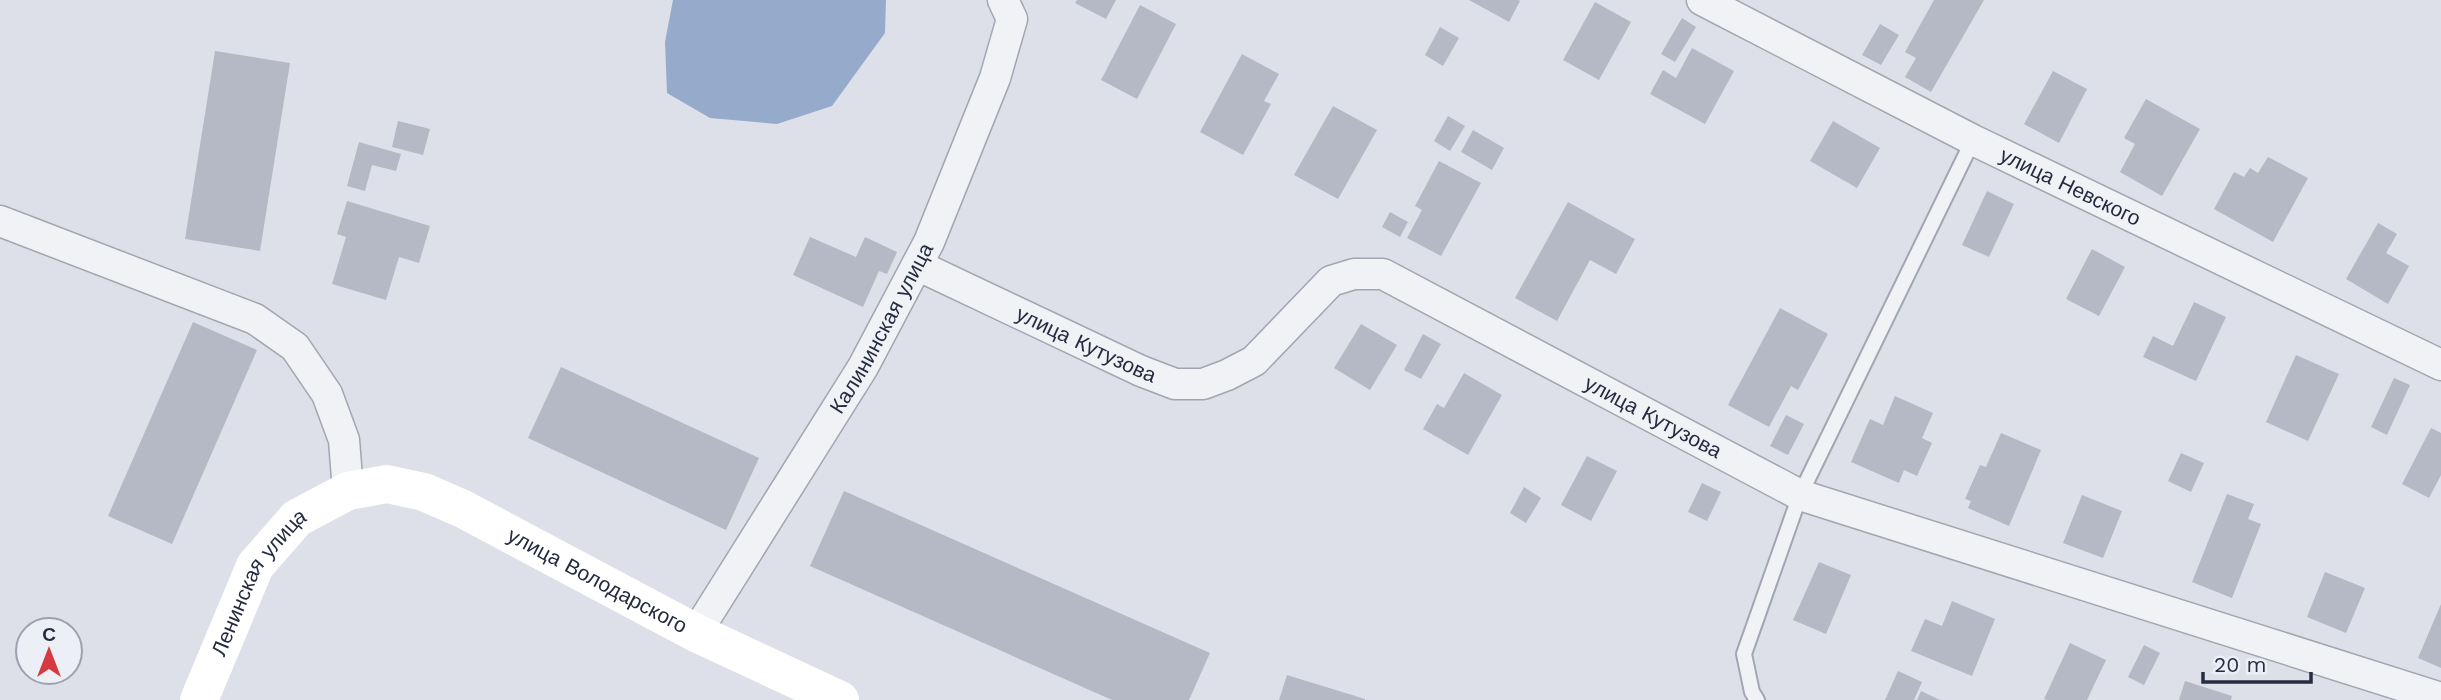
<svg xmlns="http://www.w3.org/2000/svg" width="2441" height="700" font-family="'Work Sans',sans-serif">
  <style>
    .water { fill: #96aacb }
    .building { fill: #b4b9c5 }
    .lines { fill: none; stroke-linecap: round; stroke-linejoin: round }
    .service-casing { stroke: #a2a6b2; stroke-width: 18 }
    .minor-casing { stroke: #a2a6b2; stroke-width: 33 }
    .service { stroke: #f0f2f6; stroke-width: 14 }
    .minor { stroke: #f0f2f6; stroke-width: 30 }
    .secondary { stroke: #fff; stroke-width: 38 }
    .labels { text-anchor: middle; stroke-width: 7; stroke-linejoin: round; paint-order: stroke }
    .street-label { font-size: 21px; fill: #262c40; stroke: #edeff6 }
  </style>
  <rect width="100%" height="100%" fill="#dde0e8"/>
  <!-- water -->
  <path class="water" d="M673,0H886L885,33L832,106L777,124L710,118L667,93L665,42Z"/>
  <!-- building -->
  <g class="building">
    <path d="M1077,0H1116L1106,19L1075,3Z"/>
    <path d="M1469,0H1518L1520,1L1509,22Z"/>
    <path d="M1934,0H1984L1931,92L1905,77L1916,58L1905,52Z"/>
    <path d="M1595,2L1631,22L1599,80L1563,60Z"/>
    <path d="M1140,5L1176,24L1137,99L1101,80Z"/>
    <path d="M1682,18L1696,27L1675,62L1661,54Z"/>
    <path d="M1880,24L1899,35L1881,65L1862,55Z"/>
    <path d="M1440,27L1459,38L1443,66L1425,55Z"/>
    <path d="M1692,48L1734,71L1705,124L1650,94L1663,70L1676,78Z"/>
    <path d="M215,51L290,63L260,251L185,239Z"/>
    <path d="M1242,54L1279,74L1264,101L1271,104L1243,155L1200,132Z"/>
    <path d="M2053,71L2087,89L2059,143L2024,124Z"/>
    <path d="M2146,99L2200,129L2162,196L2120,172L2135,144L2124,138Z"/>
    <path d="M1333,106L1377,130L1338,199L1294,175Z"/>
    <path d="M1448,116L1465,126L1450,151L1434,141Z"/>
    <path d="M398,121L430,129L423,155L392,147Z"/>
    <path d="M1833,121L1880,148L1857,188L1810,161Z"/>
    <path d="M1473,130L1504,148L1492,170L1461,152Z"/>
    <path d="M359,142L401,154L396,171L372,165L365,191L347,186Z"/>
    <path d="M2268,157L2308,178L2273,242L2214,209L2234,172L2244,177L2250,168L2258,173Z"/>
    <path d="M1439,161L1481,183L1441,256L1407,238L1422,210L1415,206Z"/>
    <path d="M1987,191L2014,204L1989,257L1962,245Z"/>
    <path d="M347,201L430,226L419,263L399,257L386,300L332,284L346,237L337,234Z"/>
    <path d="M1568,202L1635,239L1616,274L1590,260L1557,321L1515,298Z"/>
    <path d="M1390,212L1408,222L1400,237L1382,227Z"/>
    <path d="M2378,223L2397,234L2386,253L2409,266L2388,304L2346,279Z"/>
    <path d="M810,237L856,257L865,237L897,252L887,274L879,271L863,307L793,275Z"/>
    <path d="M2092,249L2125,267L2099,316L2066,299Z"/>
    <path d="M2194,302L2226,317L2196,381L2143,357L2153,336L2173,346Z"/>
    <path d="M1780,308L1828,334L1798,390L1791,386L1769,427L1728,405Z"/>
    <path d="M193,322L257,350L172,544L108,516Z"/>
    <path d="M1361,324L1397,345L1370,390L1334,368Z"/>
    <path d="M1423,334L1441,344L1421,379L1404,370Z"/>
    <path d="M2296,355L2339,374L2308,441L2266,422Z"/>
    <path d="M561,367L759,458L726,530L528,438Z"/>
    <path d="M1464,373L1502,395L1468,455L1423,429L1437,404L1444,408Z"/>
    <path d="M2394,378L2410,385L2387,435L2371,427Z"/>
    <path d="M1895,396L1933,413L1922,438L1932,443L1917,476L1904,470L1899,483L1851,462L1870,419L1883,425Z"/>
    <path d="M1786,415L1804,424L1788,455L1770,446Z"/>
    <path d="M2431,428L2441,433V475L2429,498L2402,484Z"/>
    <path d="M2001,433L2041,450L2009,526L1968,508L1971,501L1965,499L1980,465L1986,467Z"/>
    <path d="M2181,453L2204,463L2191,492L2168,481Z"/>
    <path d="M1587,456L1617,471L1591,521L1561,505Z"/>
    <path d="M1702,483L1721,492L1707,521L1688,512Z"/>
    <path d="M1524,487L1541,498L1526,523L1510,513Z"/>
    <path d="M844,491L1210,653L1189,700H1112L810,566Z"/>
    <path d="M2227,494L2254,504L2248,519L2261,524L2232,598L2192,582Z"/>
    <path d="M2082,495L2122,511L2103,558L2063,543Z"/>
    <path d="M1819,562L1851,575L1826,634L1793,620Z"/>
    <path d="M2325,572L2365,588L2346,633L2307,617Z"/>
    <path d="M1952,601L1995,619L1972,676L1911,651L1925,619L1942,626Z"/>
    <path d="M2441,604V668L2418,658Z"/>
    <path d="M2070,643L2106,660L2087,700H2047L2044,699Z"/>
    <path d="M2144,645L2160,653L2144,685L2128,677Z"/>
    <path d="M1898,671L1922,682L1914,700H1885Z"/>
    <path d="M1287,675L1365,699V700H1279Z"/>
    <path d="M2185,681L2232,696L2231,700H2179Z"/>
    <path d="M1921,691L1940,700H1917Z"/>
  </g>
  <g class="lines">
    <defs>
      <path id="service" d="M1757,700L1752,692L1744,654L1800,495L1973,140"/>
      <g id="minor">
        <path id="s1" d="M1702,0L1973,140L2441,365"/>
        <path d="M0,221L255,319L295,347L327,394L344,440L348,491"/>
        <path id="s2" d="M917,265L1141,371L1175,384H1203L1227,375L1254,361L1331,281L1354,274H1383L1800,495L2441,698"/>
        <path id="s3" d="M696,633L863,367L929,242L995,78L1012,19L1003,0"/>
      </g>
    </defs>
    <!-- service casing -->
    <use href="#service" class="service-casing"/>
    <!-- minor casing -->
    <use href="#minor" class="minor-casing"/>
    <!-- service -->
    <use href="#service" class="service"/>
    <!-- minor -->
    <use href="#minor" class="minor"/>
    <!-- secondary -->
    <path class="secondary" id="s4" d="M199,700L255,566L297,518L348,491L387,484L424,492L463,509L696,633L840,700"/>
  </g>
  <g class="labels">
    <!-- street labels -->
    <g class="street-label">
      <text dy="7" stroke="none"><textPath href="#s1" startOffset="413">улица Невского</textPath></text>
      <text dy="7" stroke="none"><textPath href="#s3" startOffset="357">Калининская улица</textPath></text>
      <text dy="7" stroke="none"><textPath href="#s2" startOffset="187">улица Кутузова</textPath></text>
      <text dy="7" stroke="none"><textPath href="#s2" startOffset="838">улица Кутузова</textPath></text>
      <text dy="7" stroke="none"><textPath href="#s4" startOffset="539">улица Володарского</textPath></text>
      <text dy="7" stroke="none"><textPath href="#s4" startOffset="133">Ленинская улица</textPath></text>
    </g>
  </g>
  <!-- north arrow -->
  <g transform="translate(49 651)"><circle r="33" fill="#edeff6" stroke="#9da1ad" stroke-width="2"/>
  <path d="M0-5L12 26L0 18L-12 26Z" fill="#d63940"/>
  <text y="-10" font-size="19" font-weight="bold" text-anchor="middle" fill="#262c40">С</text>
  </g>
  <!-- scale -->
  <path d="M2203 672v10h108v-10" fill="none" stroke="#262c40" stroke-width="3.5"/>
  <text x="2214" y="672" font-size="21" fill="#262c40" stroke="#edeff6" stroke-width="5" paint-order="stroke">20 m</text>
</svg>
